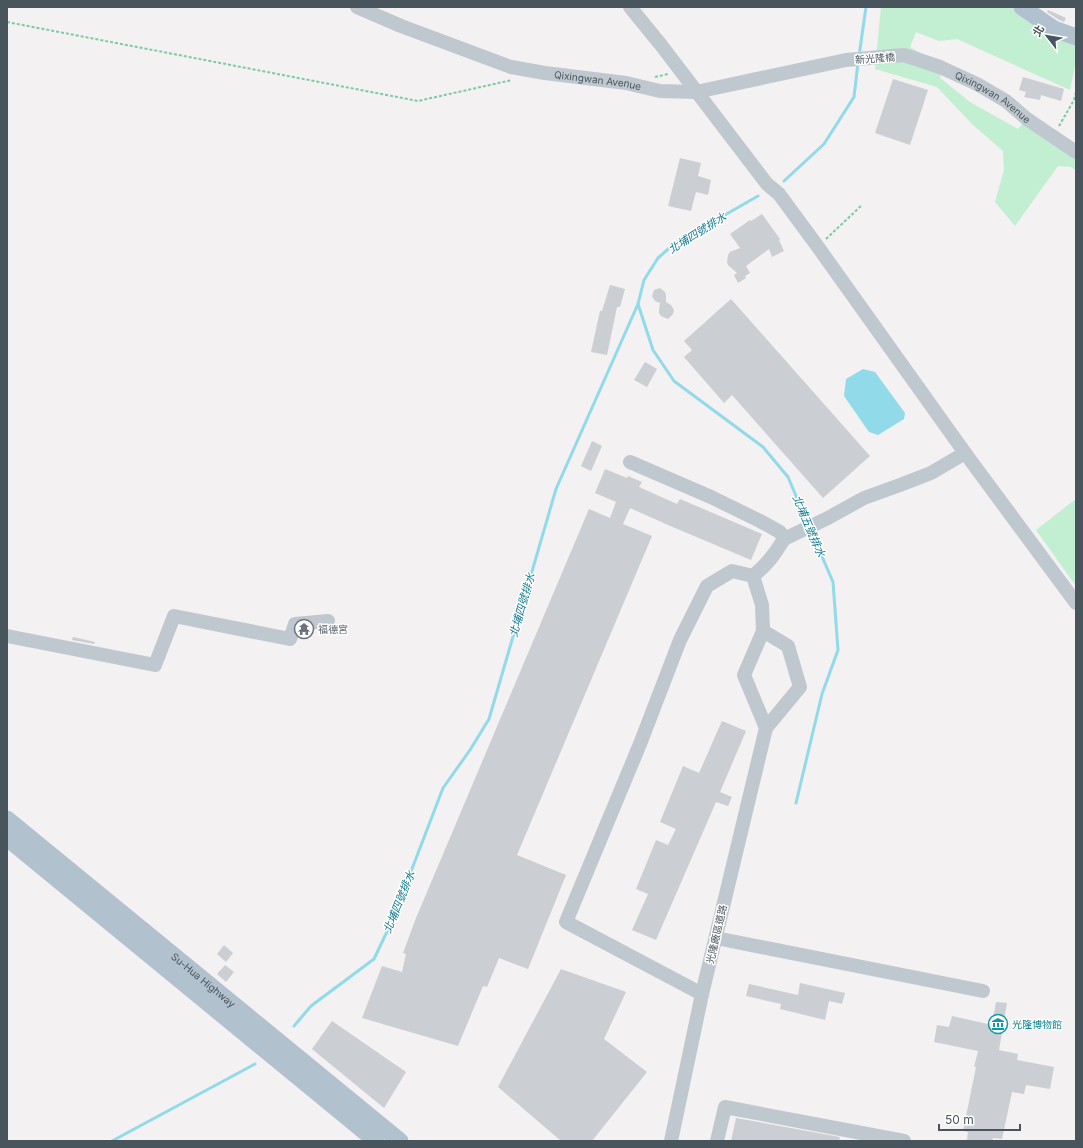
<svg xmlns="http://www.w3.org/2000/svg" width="1083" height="1148" font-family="Inter,'Noto Sans TC',sans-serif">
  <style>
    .green { fill: #c2eed1 }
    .water { fill: #91dae9 }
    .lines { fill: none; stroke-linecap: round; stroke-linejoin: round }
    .stream { stroke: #91dae9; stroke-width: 3 }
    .building { fill: #cbced3 }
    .path { stroke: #7bcba0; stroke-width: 2; stroke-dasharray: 3 2; stroke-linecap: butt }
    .minor { stroke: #bfc8cf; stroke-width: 14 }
    .major { stroke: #b2c1ce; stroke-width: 17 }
    .labels { text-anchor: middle; stroke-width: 3; stroke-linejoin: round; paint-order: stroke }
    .street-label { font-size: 10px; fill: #49555d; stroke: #fff }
    .worship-label { font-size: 10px; fill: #5b616d; stroke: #fff; text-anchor: start }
    .culture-label { font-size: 10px; fill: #0d838f; stroke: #fff; text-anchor: start }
    .water-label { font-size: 11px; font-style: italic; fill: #127b90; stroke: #fff }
  </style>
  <rect width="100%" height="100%" fill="#f3f1f1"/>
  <!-- green -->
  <g class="green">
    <path d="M881,7H1011L1039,25L1076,47V61L1070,90L957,39L939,41L916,32L910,47L942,65L940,78L970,102L1018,129L1026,119L1076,144V171L1071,167L1058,166L1015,226L995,202L1004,170L1003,151L972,124L937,87L875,69Z"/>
    <path d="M1076,499V586L1036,530Z"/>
  </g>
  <!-- water -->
  <path class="water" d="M863,369L875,372L905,413L904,419L878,435L869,432L844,396L846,379Z"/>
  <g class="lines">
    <!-- stream -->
    <g class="stream">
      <path d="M859,56L866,7"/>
      <path d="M784,181L824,144L854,97L858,63"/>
      <path d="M638,304L653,350L674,381L763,447L788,477L808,524"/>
      <path d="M796,803L822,694L838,650L833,582L811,531"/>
      <path d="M294,1026L311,1006L374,959L392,921L443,788L470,750L489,719L556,489L638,304L644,280L658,258L674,244L758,196"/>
      <path d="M112,1141L255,1064"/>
    </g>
  </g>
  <!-- building -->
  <g class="building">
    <path d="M1048,10L1066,18L1064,22L1059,20L1047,12Z"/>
    <path d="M1023,77L1064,89L1061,101L1041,95L1040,100L1024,97L1026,92L1019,90Z"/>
    <path d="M893,79L928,90L910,145L875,133Z"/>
    <path d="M680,158L701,163L698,176L711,180L708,195L696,192L691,211L668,206Z"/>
    <path d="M762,214L780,239L779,240L784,251L772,257L769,249L746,266L750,273L745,276L746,278L738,283L734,275L737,273L728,265L727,262L728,255L730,252L740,248L730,234L750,220L751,221Z"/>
    <path d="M610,285L625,289L620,307H617L607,355L591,352L600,311H602Z"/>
    <path d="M660,288L665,292L666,295V302L671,305L674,310L673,314L668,319L661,316L659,313V310L660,303L655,301L652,296L654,290Z"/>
    <path d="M731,299L870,456L823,498L732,395L724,403L684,357L692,350L684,341Z"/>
    <path d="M645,362L657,369L647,387L634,380Z"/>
    <path d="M592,441L602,446L591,471L581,466Z"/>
    <path d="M605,469L627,478L628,476L642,482L639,487L677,504L680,499L762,534L751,560L668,525L630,508L623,524L652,536L517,855L566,875L528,969L499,958L487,987L483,986L458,1046L362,1018L382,966L402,972L406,954L403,953L416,918L589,509L610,518L616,502L595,493Z"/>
    <path d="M73,637L95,642L94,644L72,640Z"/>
    <path d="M722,721L746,731L720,792L732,797L728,806L716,802L656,940L632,930L648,894L636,889L656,840L668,845L676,829L660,822L683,766L699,773Z"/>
    <path d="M224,945L233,953L226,962L217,954Z"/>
    <path d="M225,965L234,972L226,982L217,974Z"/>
    <path d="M561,969L626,992L604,1039L647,1072L592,1141H561L498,1087Z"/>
    <path d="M800,983L845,993L842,1004L829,1001L825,1020L780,1009L781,1004L746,996L749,984L798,995Z"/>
    <path d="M996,1002L1007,1003L999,1050L1018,1054L1017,1060L1054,1067L1050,1089L1026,1085L1024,1094L1012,1092L1002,1139L993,1138L992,1141H973L967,1140L968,1132L963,1131L976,1067H974L978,1051L934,1042L937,1025L949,1027L952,1016L992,1025Z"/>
    <path d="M332,1021L406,1072L384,1108L312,1049Z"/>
    <path d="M736,1118L840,1137L839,1141H731Z"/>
  </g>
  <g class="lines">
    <!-- path -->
    <g class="path">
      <path d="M7,22L418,101L512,80"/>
      <path d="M655,77L668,74"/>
      <path d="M1059,126L1074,100L1076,92"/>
      <path d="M826,239L862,205"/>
    </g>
    <!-- minor -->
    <g class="minor">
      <path id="s1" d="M357,7L401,26L511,67L545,73L626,83L660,91L696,92L846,60L904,55L940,67L977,84L1006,101L1027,119L1076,152"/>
      <path d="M630,7L661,45L767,184L779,194L818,247L965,453L1076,603"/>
      <path d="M630,462L711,497L760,521L780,532L784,539C775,554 767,565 753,576"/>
      <path d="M784,539L828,518L864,498L900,485L931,473L965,453"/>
      <path d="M7,636L155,665L174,616L290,639L295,624L328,621"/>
      <path d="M716,938L983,991"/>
      <path d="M702,994L566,922L640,744L680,640L707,586L732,571L753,576L762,605L763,631"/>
      <path d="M671,1141L702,994L766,728L800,687L788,646L763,631L744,675L766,728"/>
      <path d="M717,1141L725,1107L904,1141"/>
    </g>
    <!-- major -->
    <g class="major">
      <path d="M1022,7L1054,29L1076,37"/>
      <path id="s2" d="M7,819L400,1141"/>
      <path d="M7,838L376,1141"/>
    </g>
  </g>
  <!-- icons -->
  <defs>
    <symbol id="temple-ring" viewBox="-11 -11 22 22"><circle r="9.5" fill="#fff" stroke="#6b7280" stroke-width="1.5"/><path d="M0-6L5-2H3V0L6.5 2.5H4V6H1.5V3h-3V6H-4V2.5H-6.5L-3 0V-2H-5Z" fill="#6b7280"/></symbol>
    <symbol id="museum-ring" viewBox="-11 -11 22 22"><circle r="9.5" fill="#fff" stroke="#0f9aa8" stroke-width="1.5"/><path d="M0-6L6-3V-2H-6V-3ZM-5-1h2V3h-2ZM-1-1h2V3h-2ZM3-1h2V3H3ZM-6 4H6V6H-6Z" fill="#0f9aa8"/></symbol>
  </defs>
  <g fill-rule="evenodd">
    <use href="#temple-ring" x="293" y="618" width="22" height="22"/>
    <use href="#museum-ring" x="987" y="1013" width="22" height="22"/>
  </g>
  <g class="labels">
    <!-- street labels -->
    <g class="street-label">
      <text transform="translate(875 58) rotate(-4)" y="4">新光隆橋</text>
      <text dy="4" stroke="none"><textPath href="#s1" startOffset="253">Qixingwan Avenue</textPath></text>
      <text dy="4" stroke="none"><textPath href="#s1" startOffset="663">Qixingwan Avenue</textPath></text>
      <text transform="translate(716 934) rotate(-77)" y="4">光隆廠區道路</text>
      <text dy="4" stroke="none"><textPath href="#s2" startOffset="254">Su-Hua Highway</textPath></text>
    </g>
    <!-- worship labels -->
    <g class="worship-label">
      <text x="318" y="633">福德宮</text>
    </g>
    <!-- culture labels -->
    <g class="culture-label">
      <text x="1012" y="1028">光隆博物館</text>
    </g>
    <!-- water labels -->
    <g class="water-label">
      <text transform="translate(697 233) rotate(-32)" y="4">北埔四號排水</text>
      <text transform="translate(809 526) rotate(67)" y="4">北埔五號排水</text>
      <text transform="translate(522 605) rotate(-74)" y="4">北埔四號排水</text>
      <text transform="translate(399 902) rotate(-68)" y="4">北埔四號排水</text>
    </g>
  </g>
  <!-- border -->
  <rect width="1083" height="1148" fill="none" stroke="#49555d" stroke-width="16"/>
  <!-- north arrow -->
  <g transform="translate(1047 36) rotate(301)" stroke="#ffffff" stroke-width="3" paint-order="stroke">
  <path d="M0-3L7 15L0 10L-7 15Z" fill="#49555d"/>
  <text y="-6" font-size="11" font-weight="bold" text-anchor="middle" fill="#49555d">北</text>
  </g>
  <!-- scale -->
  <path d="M939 1124v6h81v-6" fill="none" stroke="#49555d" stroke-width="2"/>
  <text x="945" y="1124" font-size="12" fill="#49555d" stroke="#ffffff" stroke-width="3" paint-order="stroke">50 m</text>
</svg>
